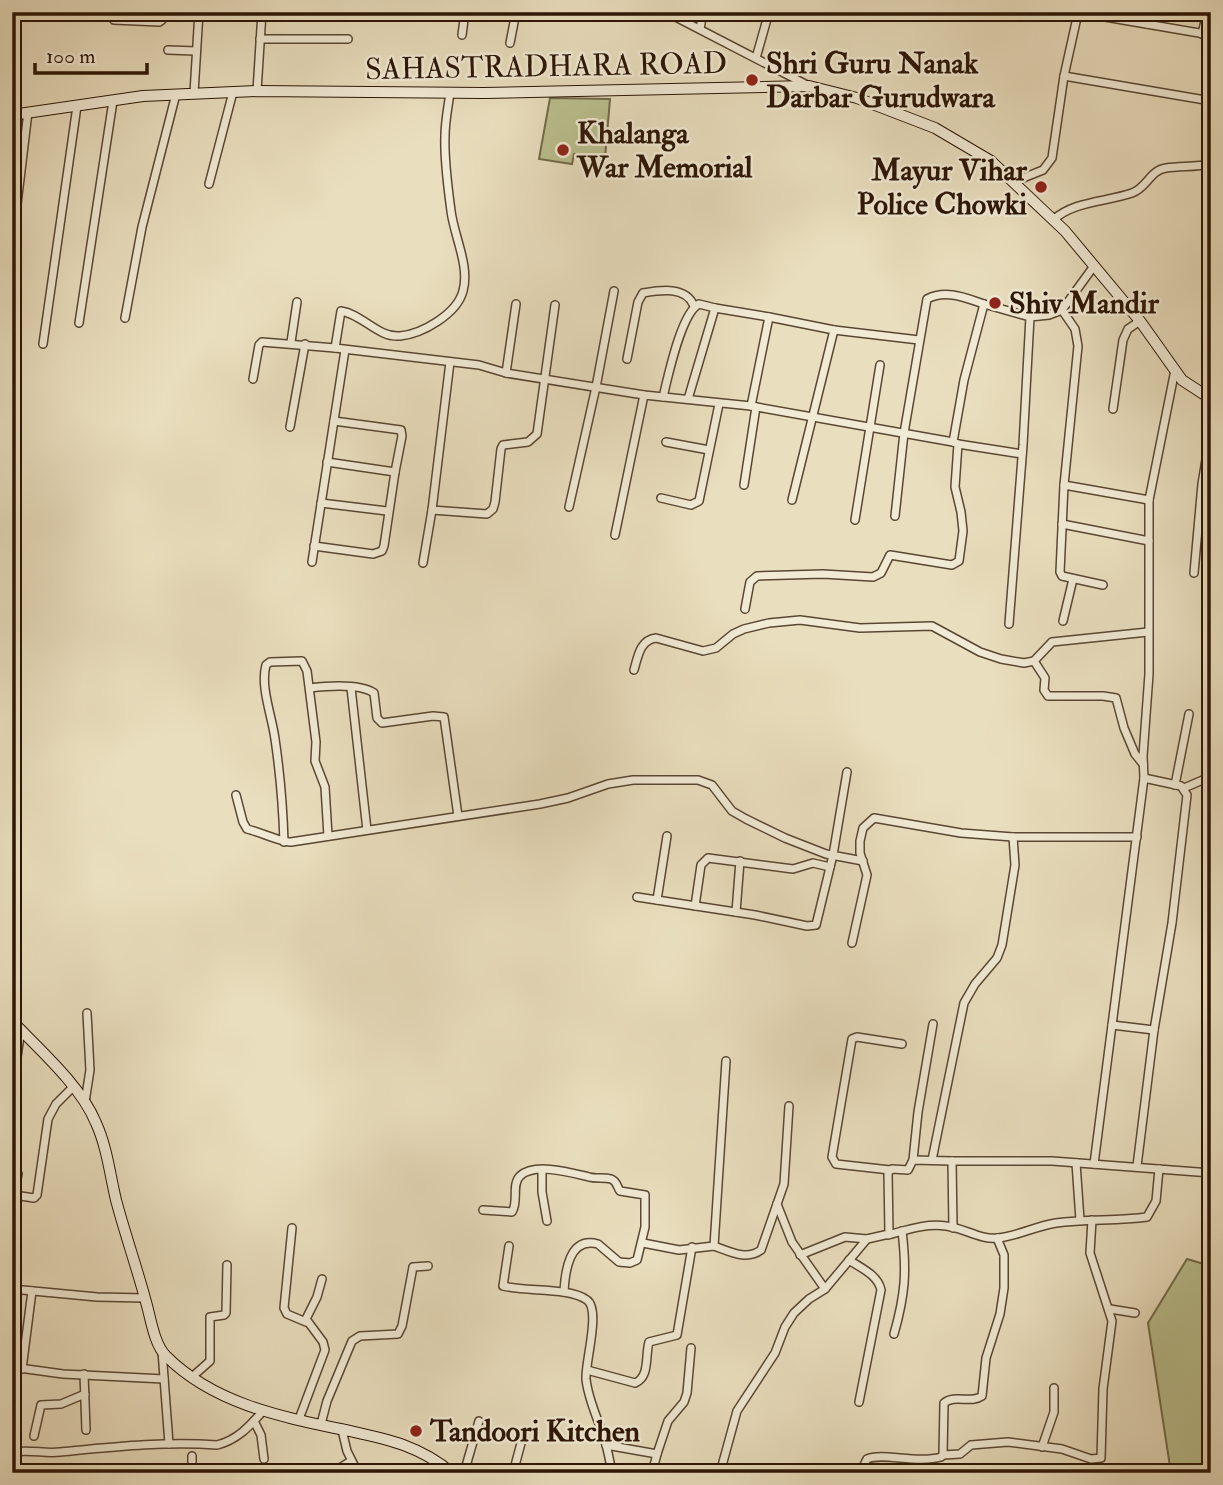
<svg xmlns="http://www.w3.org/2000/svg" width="1223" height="1485" font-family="'IM FELL Double Pica',serif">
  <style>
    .green { fill: #bac08f; stroke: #726a4a; stroke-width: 2 }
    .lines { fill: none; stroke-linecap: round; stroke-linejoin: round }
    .street-casing { stroke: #5a4733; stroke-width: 10 }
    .secondary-casing { stroke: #2b1505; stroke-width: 12 }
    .street { stroke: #f1ead5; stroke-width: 7 }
    .secondary { stroke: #f1ead5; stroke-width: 10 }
    .poi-dot { fill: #8f2418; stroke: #f1ead5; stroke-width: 2.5 }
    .labels { text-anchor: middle; stroke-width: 5; stroke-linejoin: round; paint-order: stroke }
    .poi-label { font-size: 30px; font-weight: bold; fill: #2b1505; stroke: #f1ead5; text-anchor: start }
    .street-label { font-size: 30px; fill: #2b1505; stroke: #f1ead5 }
  </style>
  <rect width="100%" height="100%" fill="#e9debe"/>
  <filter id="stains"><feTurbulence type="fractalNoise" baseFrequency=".00286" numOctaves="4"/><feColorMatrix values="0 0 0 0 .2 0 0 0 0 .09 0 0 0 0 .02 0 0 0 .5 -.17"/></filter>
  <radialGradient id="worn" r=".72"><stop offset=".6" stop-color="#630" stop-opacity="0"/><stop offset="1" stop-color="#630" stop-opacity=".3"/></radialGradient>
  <!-- green -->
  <g class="green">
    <path d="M550,98L610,99L605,158L574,154L572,164L539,159Z"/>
    <path d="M1187,1259L1211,1266V1473H1171L1148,1323Z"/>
  </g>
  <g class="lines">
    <defs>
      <g id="street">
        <path d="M666,12L809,86"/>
        <path d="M1076,12L1211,35"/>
        <path d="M114,20L159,22L162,20L163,12"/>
        <path d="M1147,24L1149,12"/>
        <path d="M700,29L703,12"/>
        <path d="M1202,34L1207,12"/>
        <path d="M462,35L465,12"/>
        <path d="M260,39H348"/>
        <path d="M510,43L516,12"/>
        <path d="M168,50L196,51"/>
        <path d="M756,58L769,12"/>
        <path d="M1064,76L1211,101"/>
        <path d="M257,91L262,12"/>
        <path d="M194,93L199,12"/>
        <path d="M450,93C448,107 445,122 445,136C444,161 448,187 451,211C454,236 470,266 463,291C457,314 422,334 400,336C378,338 362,314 341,311L335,348L479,365L506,373L644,395L751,406L953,442"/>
        <path d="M1013,182L1043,170L1052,158L1064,76L1078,13"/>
        <path d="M209,184L233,92"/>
        <path d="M1053,220C1074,201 1106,202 1132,193C1147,188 1150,170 1166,168C1181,166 1195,167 1211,164"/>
        <path d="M12,246L28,112"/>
        <path d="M715,308L769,317L751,406"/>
        <path d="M1062,310L1094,266"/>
        <path d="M769,317L834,330L792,500"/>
        <path d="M125,318L142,227L176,94"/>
        <path d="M79,323L113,101"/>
        <path d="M834,330L919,340"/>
        <path d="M291,342L297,302"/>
        <path d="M43,344L77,106"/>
        <path d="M627,359L638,302L643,293C661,290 686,286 694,306"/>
        <path d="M450,362L432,510L487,514L493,509L495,502L501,449L503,445L528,442L537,434L555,305"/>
        <path d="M506,373L516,304"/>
        <path d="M253,379L259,345L262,342L335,348"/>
        <path d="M663,397C668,377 681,313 699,304L715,308L688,399"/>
        <path d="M1113,409L1123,340L1128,329L1140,321"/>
        <path d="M334,421L401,430L402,436L395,472"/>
        <path d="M290,427L305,344"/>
        <path d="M666,442L709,450"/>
        <path d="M958,444L1022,454"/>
        <path d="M744,485L756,407"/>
        <path d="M1064,485L1149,500L1175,370"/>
        <path d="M661,498L691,505L699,501L719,404"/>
        <path d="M1149,500V541"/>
        <path d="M321,503L387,511"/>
        <path d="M569,507L596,387L614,291"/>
        <path d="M895,516L904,433L927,299C946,289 966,298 984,304"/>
        <path d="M855,520L880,365"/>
        <path d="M1062,524L1149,541V674L1143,756L1144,778L1094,1164"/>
        <path d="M615,535L644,395"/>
        <path d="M314,546L373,554L382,551L384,546L395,472L327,462"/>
        <path d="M312,562L345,350"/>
        <path d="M423,563L432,510"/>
        <path d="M1194,573L1202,484L1211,429"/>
        <path d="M745,609L750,582L757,576L823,574L873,577L881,573L890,555L952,565L959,561L963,531L961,512L955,487L958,444L953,442L964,380L984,304L1030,317"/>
        <path d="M1063,621L1073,579"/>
        <path d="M1009,624L1023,445L1030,317L1049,315L1062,310L1075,329L1078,346L1064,485L1060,572L1062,576L1103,585"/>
        <path d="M1034,661L1045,678L1044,690L1048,696H1103L1116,698L1124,728L1135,754L1143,764"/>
        <path d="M634,670C638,656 640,640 656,638L703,651L716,648L733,634L744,629L769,623L800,620L860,628L932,626L980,652L1001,659L1024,663L1034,661L1052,642L1148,632"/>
        <path d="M310,688C327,686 359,683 374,693L377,718L382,723L433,716L444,717L458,816"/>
        <path d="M351,688L367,830"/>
        <path d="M1175,785L1189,714"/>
        <path d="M1184,788L1205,779L1211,759"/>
        <path d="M236,795L243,822L247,829C260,832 281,842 291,842L540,804L568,798L608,784L633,780H698L712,785L732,811L746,819L785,838L826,854L863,861"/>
        <path d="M284,842C283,808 280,773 275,739C272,716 260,687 266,665L270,662L302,661L307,671L316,742L315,761L325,787L328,836"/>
        <path d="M637,897L755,915L807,926L816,925L833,855L847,772"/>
        <path d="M657,900L667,836"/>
        <path d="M695,906L701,865L708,858L793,869L813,863L830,867"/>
        <path d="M736,912L740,861"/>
        <path d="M852,943L867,875L860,853V841L863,828L874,818L961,833L1013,837H1137"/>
        <path d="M1112,1025L1154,1030"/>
        <path d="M12,1071H15L21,1029"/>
        <path d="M12,1088L15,1071"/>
        <path d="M85,1102L90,1070L87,1013"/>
        <path d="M913,1160L918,1112L933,1024"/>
        <path d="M932,1160L964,1003L975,984L997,958L1002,945L1015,865L1013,837"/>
        <path d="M1076,1163L1080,1220"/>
        <path d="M1137,1166L1154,1030L1172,923L1187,795L1181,786L1144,778"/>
        <path d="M542,1170V1192L547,1221"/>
        <path d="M890,1170L836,1164L832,1157L852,1039L857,1037L902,1044"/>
        <path d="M14,1195L34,1198L37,1195L48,1119L56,1104L73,1087"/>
        <path d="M12,1202L18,1174"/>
        <path d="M777,1204L792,1242L825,1289"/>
        <path d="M483,1210L512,1212C519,1202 511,1185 520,1176C535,1162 572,1173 589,1177C596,1179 604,1177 611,1179C617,1181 617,1187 620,1191L645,1195V1227L637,1260L630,1263L619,1262L598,1244C569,1236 565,1272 564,1292"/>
        <path d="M292,1228L284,1308L287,1314L306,1322"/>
        <path d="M953,1228L952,1161H1052L1211,1173"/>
        <path d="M888,1235C907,1230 926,1223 946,1226C964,1228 980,1240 998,1238C1018,1236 1036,1226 1056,1223C1087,1219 1117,1221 1147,1217L1156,1201L1159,1169"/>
        <path d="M643,1243L679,1250L714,1246L726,1061"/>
        <path d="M509,1246L503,1286C527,1292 569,1287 587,1300C601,1310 585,1362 586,1379C588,1400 599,1421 605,1441C608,1451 610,1462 612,1473"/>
        <path d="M714,1246C729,1251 746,1261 761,1250L784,1184L789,1106"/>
        <path d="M800,1255L845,1237L867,1239"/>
        <path d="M849,1260C861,1268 878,1275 881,1290L859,1402"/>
        <path d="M12,1289L97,1297L145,1298"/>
        <path d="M1110,1309L1135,1313"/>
        <path d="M894,1334C905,1295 907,1272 902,1231"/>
        <path d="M162,1351L169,1444"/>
        <path d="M12,1367L63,1374L164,1379"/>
        <path d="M22,1369L32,1291"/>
        <path d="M587,1370L635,1383C650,1377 645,1356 649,1342L677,1335L692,1247"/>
        <path d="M84,1374L86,1430"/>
        <path d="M192,1377L210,1361V1317L224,1315L226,1313L227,1265"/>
        <path d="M299,1419L325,1350L323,1342L306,1319L317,1297L322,1279"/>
        <path d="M254,1421L261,1435L264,1459"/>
        <path d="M321,1424L327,1401L352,1341L360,1336L398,1334L402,1326L413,1267L428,1266"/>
        <path d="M342,1430L347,1451L358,1473"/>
        <path d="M34,1436L41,1405L61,1404L85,1394"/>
        <path d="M606,1445L657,1454L668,1421L684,1402L687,1393L691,1348"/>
        <path d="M1042,1447L1054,1412V1388"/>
        <path d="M12,1452C32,1449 44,1454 60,1452C112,1447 165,1441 217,1445C237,1440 249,1427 263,1411"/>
        <path d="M943,1455L960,1454L971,1445L1008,1442L1062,1449L1091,1459L1101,1458L1103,1389L1112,1321L1090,1253L1092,1220"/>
        <path d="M192,1456V1473"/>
        <path d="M262,1473L263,1469"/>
        <path d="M332,1473L351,1461"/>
        <path d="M464,1473L479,1421"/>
        <path d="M513,1473L524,1432"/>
        <path d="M652,1473L657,1454"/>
        <path d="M720,1473L737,1411L775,1353L785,1327L794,1313L809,1299L825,1289L867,1239L889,1234L888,1172L892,1169L908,1170L913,1160L952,1161"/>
        <path d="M860,1473L867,1459C882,1452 917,1464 941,1457L943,1455L944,1403C955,1394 971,1404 982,1396L986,1358L1000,1314L1004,1288V1255L997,1238"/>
      </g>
      <g id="secondary">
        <path d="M12,115L143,96L257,91L484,93L809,86L857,98L935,128L991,161L1065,231L1140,321L1182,380L1211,399"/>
        <path d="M12,1021C40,1050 81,1086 96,1123C107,1147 110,1175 116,1200C125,1234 137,1268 146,1302C151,1319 154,1344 166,1356C214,1404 282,1417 345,1430C386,1439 419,1445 452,1473"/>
      </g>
    </defs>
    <!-- street casing -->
    <use href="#street" class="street-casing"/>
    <!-- secondary casing -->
    <use href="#secondary" class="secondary-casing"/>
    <!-- street -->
    <use href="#street" class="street"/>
    <!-- secondary -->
    <use href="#secondary" class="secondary"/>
  </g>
  <!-- markers -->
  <g class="poi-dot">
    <circle cx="752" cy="80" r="7"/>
    <circle cx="563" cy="150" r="7"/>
    <circle cx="1041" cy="187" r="7"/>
    <circle cx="995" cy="303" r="7"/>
    <circle cx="416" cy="1431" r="7"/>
  </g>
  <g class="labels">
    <!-- poi labels -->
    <g class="poi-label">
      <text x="766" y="73">Shri Guru Nanak<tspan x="766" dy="34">Darbar Gurudwara</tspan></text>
      <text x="577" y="143">Khalanga<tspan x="577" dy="34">War Memorial</tspan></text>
      <text x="1027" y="180" text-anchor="end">Mayur Vihar<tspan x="1027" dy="34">Police Chowki</tspan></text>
      <text x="1009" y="313">Shiv Mandir</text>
      <text x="430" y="1441">Tandoori Kitchen</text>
    </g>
    <!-- street labels -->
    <g class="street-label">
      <text transform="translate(546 66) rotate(-1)" y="10">SAHASTRADHARA ROAD</text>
    </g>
  </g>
  <!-- margin -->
  <rect width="1223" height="1485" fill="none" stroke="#e9debe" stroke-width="42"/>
  <rect x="14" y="14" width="1195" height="1457" fill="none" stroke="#2b1505" stroke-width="3.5"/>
  <rect x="21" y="21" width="1181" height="1443" fill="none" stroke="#2b1505" stroke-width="2"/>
  <!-- scale -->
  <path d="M35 63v10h112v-10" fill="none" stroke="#2b1505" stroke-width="3.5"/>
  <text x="46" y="63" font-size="21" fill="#2b1505" stroke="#f1ead5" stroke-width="5" paint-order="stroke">100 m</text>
  <rect width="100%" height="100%" filter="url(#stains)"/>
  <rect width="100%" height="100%" fill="url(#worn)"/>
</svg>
